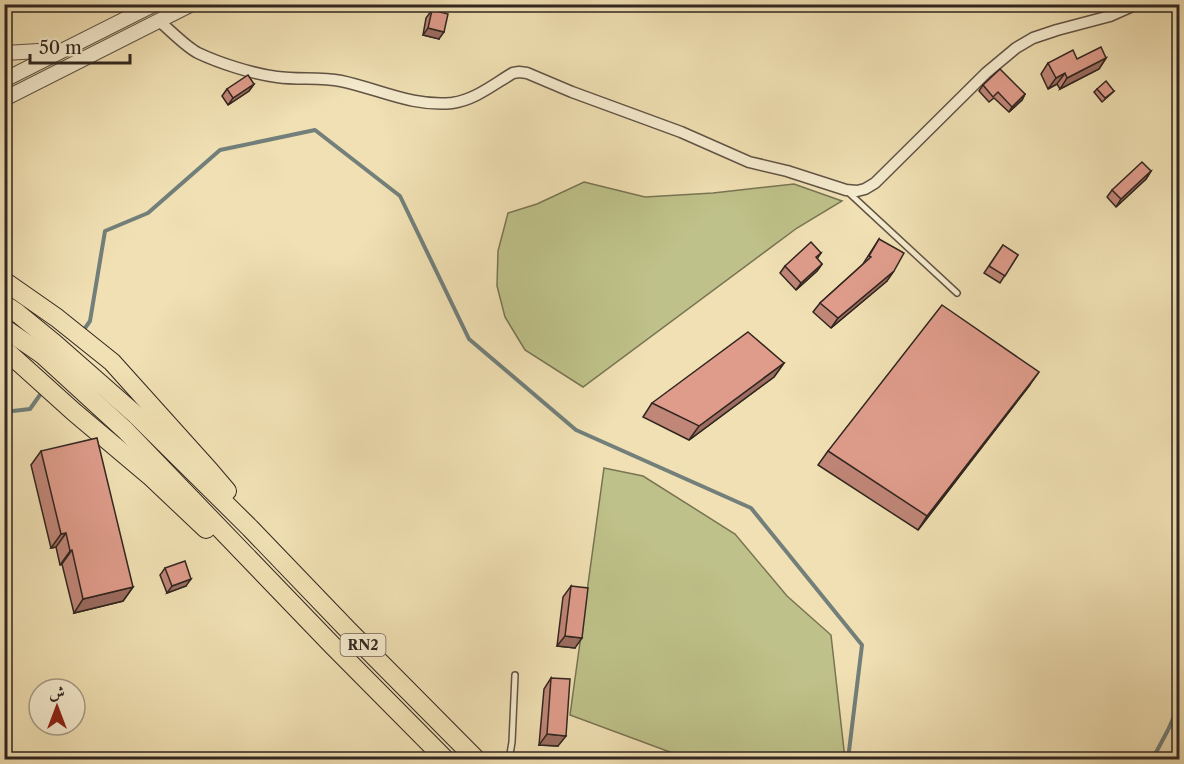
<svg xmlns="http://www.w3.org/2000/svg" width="1184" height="764" font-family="'Libre Caslon Text',Amiri,serif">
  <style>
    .green { fill: #bec189; stroke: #787454; stroke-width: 1.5 }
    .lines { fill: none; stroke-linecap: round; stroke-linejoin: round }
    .stream { stroke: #727f7a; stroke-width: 4 }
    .service-casing { stroke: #615445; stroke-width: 8 }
    .minor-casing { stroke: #615445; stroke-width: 13 }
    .tertiary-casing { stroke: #615445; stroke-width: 16 }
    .trunk-casing { stroke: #312620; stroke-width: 20 }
    .service { stroke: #f5ebce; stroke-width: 5 }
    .minor { stroke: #f5ebce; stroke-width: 10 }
    .tertiary { stroke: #f5ebce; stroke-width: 14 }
    .trunk { stroke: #f0e0b3; stroke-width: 18 }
    .wall { fill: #c08678; stroke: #312620; stroke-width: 1.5 }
    .shaded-wall { fill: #9c6d61; stroke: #312620; stroke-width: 1.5 }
    .building { fill: #df9c8b; stroke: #312620; stroke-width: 1.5 }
    .labels { text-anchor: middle; stroke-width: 4.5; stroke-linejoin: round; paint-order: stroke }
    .shield { fill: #f5ebce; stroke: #6c6154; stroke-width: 1.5 }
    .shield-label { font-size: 14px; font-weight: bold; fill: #312620 }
  </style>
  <rect width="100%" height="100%" fill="#f0e0b3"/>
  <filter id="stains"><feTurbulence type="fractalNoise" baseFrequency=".00333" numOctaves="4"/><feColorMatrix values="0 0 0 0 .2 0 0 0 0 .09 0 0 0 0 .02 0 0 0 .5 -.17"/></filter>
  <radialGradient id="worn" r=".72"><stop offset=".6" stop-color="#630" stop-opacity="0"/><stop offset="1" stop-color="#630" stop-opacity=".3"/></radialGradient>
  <!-- green -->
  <g class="green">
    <path d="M584,182L645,197L713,193L794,184L842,201L797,228L583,387L525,350L505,317L497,286L498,251L508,213L537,204Z"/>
    <path d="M604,468L643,476L735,534L787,596L831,635L845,759H677L678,755L570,715Z"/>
  </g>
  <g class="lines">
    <!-- stream -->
    <g class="stream">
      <path d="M83,331L90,321L105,231L148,213L220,150L315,130L400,196L469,339L576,430L751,508L862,645L848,759L852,760"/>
      <path d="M4,412L30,409L42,392"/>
      <path d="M1152,760L1168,730L1180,703"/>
    </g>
    <defs>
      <g id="service">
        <path d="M848,192L957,293"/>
        <path d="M509,760L512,742L515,675"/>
      </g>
      <path id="minor" d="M159,21C170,30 186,47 198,53C219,63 253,74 277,77C298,80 320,77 341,81C379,89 412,107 452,103C475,100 494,84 513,73L519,72L527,73L572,92L681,132L749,162L787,171L846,190L857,191L865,189L875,183L986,73L1016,48L1033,38L1057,30L1110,16L1137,4"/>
      <g id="tertiary">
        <path d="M4,53L57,50"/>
        <path d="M4,80L155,4"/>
        <path d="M4,99L192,4"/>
      </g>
      <g id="trunk">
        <path d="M4,281L57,318L112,362L210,471L227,491"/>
        <path d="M4,304L16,312L54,343L136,415L250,528L348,630L477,760"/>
        <path d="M4,328L43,355L125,430L332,645L446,760"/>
        <path d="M4,349L74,412L150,476L206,529"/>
      </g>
    </defs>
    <!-- service casing -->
    <use href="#service" class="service-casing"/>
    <!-- minor casing -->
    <use href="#minor" class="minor-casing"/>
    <!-- tertiary casing -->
    <use href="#tertiary" class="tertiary-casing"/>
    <!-- trunk casing -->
    <use href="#trunk" class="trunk-casing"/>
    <!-- service -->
    <use href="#service" class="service"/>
    <!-- minor -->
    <use href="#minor" class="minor"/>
    <!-- tertiary -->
    <use href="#tertiary" class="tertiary"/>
    <!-- trunk -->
    <use href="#trunk" class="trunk"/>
  </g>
  <!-- wall -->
  <g class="wall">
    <path d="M432,10L439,39L423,35L426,18Z"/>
    <path d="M1106,58L1099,69L1060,89L1057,84L1048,89L1041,74L1048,63L1077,59Z"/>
    <path d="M254,84L249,91L228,105L222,96L227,89Z"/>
    <path d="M983,85L1025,94L1022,100L1009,112L994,98L989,102L979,91Z"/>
    <path d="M1097,89L1114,91L1111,94L1102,102L1094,92Z"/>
    <path d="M1151,171L1146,179L1116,207L1107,197L1112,190Z"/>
    <path d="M879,239L887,281L831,328L813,312L820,303L863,264Z"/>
    <path d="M1003,245L1018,255L1000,283L984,273Z"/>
    <path d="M821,253L817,259L822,264L817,271L796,290L780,273L785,266Z"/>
    <path d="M784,363L774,377L689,440L643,417L652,403Z"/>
    <path d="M1029,386L918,530L818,465L828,451Z"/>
    <path d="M41,451L133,587L123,601L74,613L62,564L60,565L56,547L51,548L31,465Z"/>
    <path d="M165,568L186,586L167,593L160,575Z"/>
    <path d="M571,586L575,648L557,646L563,597Z"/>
    <path d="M551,678L558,746L539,745L544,689Z"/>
  </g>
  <!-- shaded-wall -->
  <g class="shaded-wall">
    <path d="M428,28L444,32L439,39L423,35Z"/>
    <path d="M1106,58L1099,69L1060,89L1067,78Z"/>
    <path d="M1065,73L1057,84L1048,89L1056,78Z"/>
    <path d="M254,84L249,91L228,105L233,98Z"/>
    <path d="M1025,94L1022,100L1009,112L1012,107Z"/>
    <path d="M1151,171L1146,179L1116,207L1121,199Z"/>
    <path d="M822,264L817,271L796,290L801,283Z"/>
    <path d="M894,271L887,281L831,328L838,318Z"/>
    <path d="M784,363L774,377L689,440L699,426Z"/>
    <path d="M1039,372L1029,386L918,530L927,516Z"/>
    <path d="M66,533L56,547L51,548L61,534Z"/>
    <path d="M72,550L62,564L60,565L70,551Z"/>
    <path d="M191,579L186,586L167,593L172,586Z"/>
    <path d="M133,587L123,601L74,613L83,599Z"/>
    <path d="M565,636L582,638L575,648L557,646Z"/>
    <path d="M547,734L566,736L558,746L539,745Z"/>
  </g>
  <!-- building -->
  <g class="building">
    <path d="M432,10L448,14L444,32L428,28Z"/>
    <path d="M1101,47L1106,58L1067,78L1065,73L1056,78L1048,63L1073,50L1077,59Z"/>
    <path d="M1000,69L1025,94L1012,107L998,92L993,97L983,85Z"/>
    <path d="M248,75L254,84L233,98L227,89Z"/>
    <path d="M1106,81L1114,91L1105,98L1097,89Z"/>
    <path d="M1142,162L1151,171L1121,199L1112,190Z"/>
    <path d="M879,239L904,253L894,271L838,318L820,303L871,257L869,256Z"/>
    <path d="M811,242L821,253L816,257L822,264L801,283L785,266Z"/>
    <path d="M1003,245L1018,255L1005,276L989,266Z"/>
    <path d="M942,305L1039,372L927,516L828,451Z"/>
    <path d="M748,332L784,363L699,426L652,403Z"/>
    <path d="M97,438L133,587L83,599L72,550L70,551L66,533L61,534L41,451Z"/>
    <path d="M185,561L191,579L172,586L165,568Z"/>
    <path d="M571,586L588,588L582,638L565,636Z"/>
    <path d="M551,678L570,679L566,736L547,734Z"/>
  </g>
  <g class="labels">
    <!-- shield labels -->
    <rect class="shield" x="340.5" y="634" width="45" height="22" rx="4.5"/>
    <g class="shield-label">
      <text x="363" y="650">RN2</text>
    </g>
  </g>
  <!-- margin -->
  <rect width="1184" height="764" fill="none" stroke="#f0e0b3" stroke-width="24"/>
  <rect x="6" y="6" width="1172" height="752" fill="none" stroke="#312620" stroke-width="3"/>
  <rect x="12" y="12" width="1160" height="740" fill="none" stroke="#312620" stroke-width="1.5"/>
  <!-- north arrow -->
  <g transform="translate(57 707)"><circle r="28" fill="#f5ebce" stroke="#a79c88" stroke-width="1.5"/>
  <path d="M0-4.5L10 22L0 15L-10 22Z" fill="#8f2418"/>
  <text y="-9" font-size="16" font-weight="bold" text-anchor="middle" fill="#312620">ش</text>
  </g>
  <!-- scale -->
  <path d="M30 54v9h100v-9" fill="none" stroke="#312620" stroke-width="3"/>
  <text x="39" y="54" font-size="18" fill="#312620" stroke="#f5ebce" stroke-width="4.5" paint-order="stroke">50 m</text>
  <rect width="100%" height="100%" filter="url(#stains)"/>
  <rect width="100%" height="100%" fill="url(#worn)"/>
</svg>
